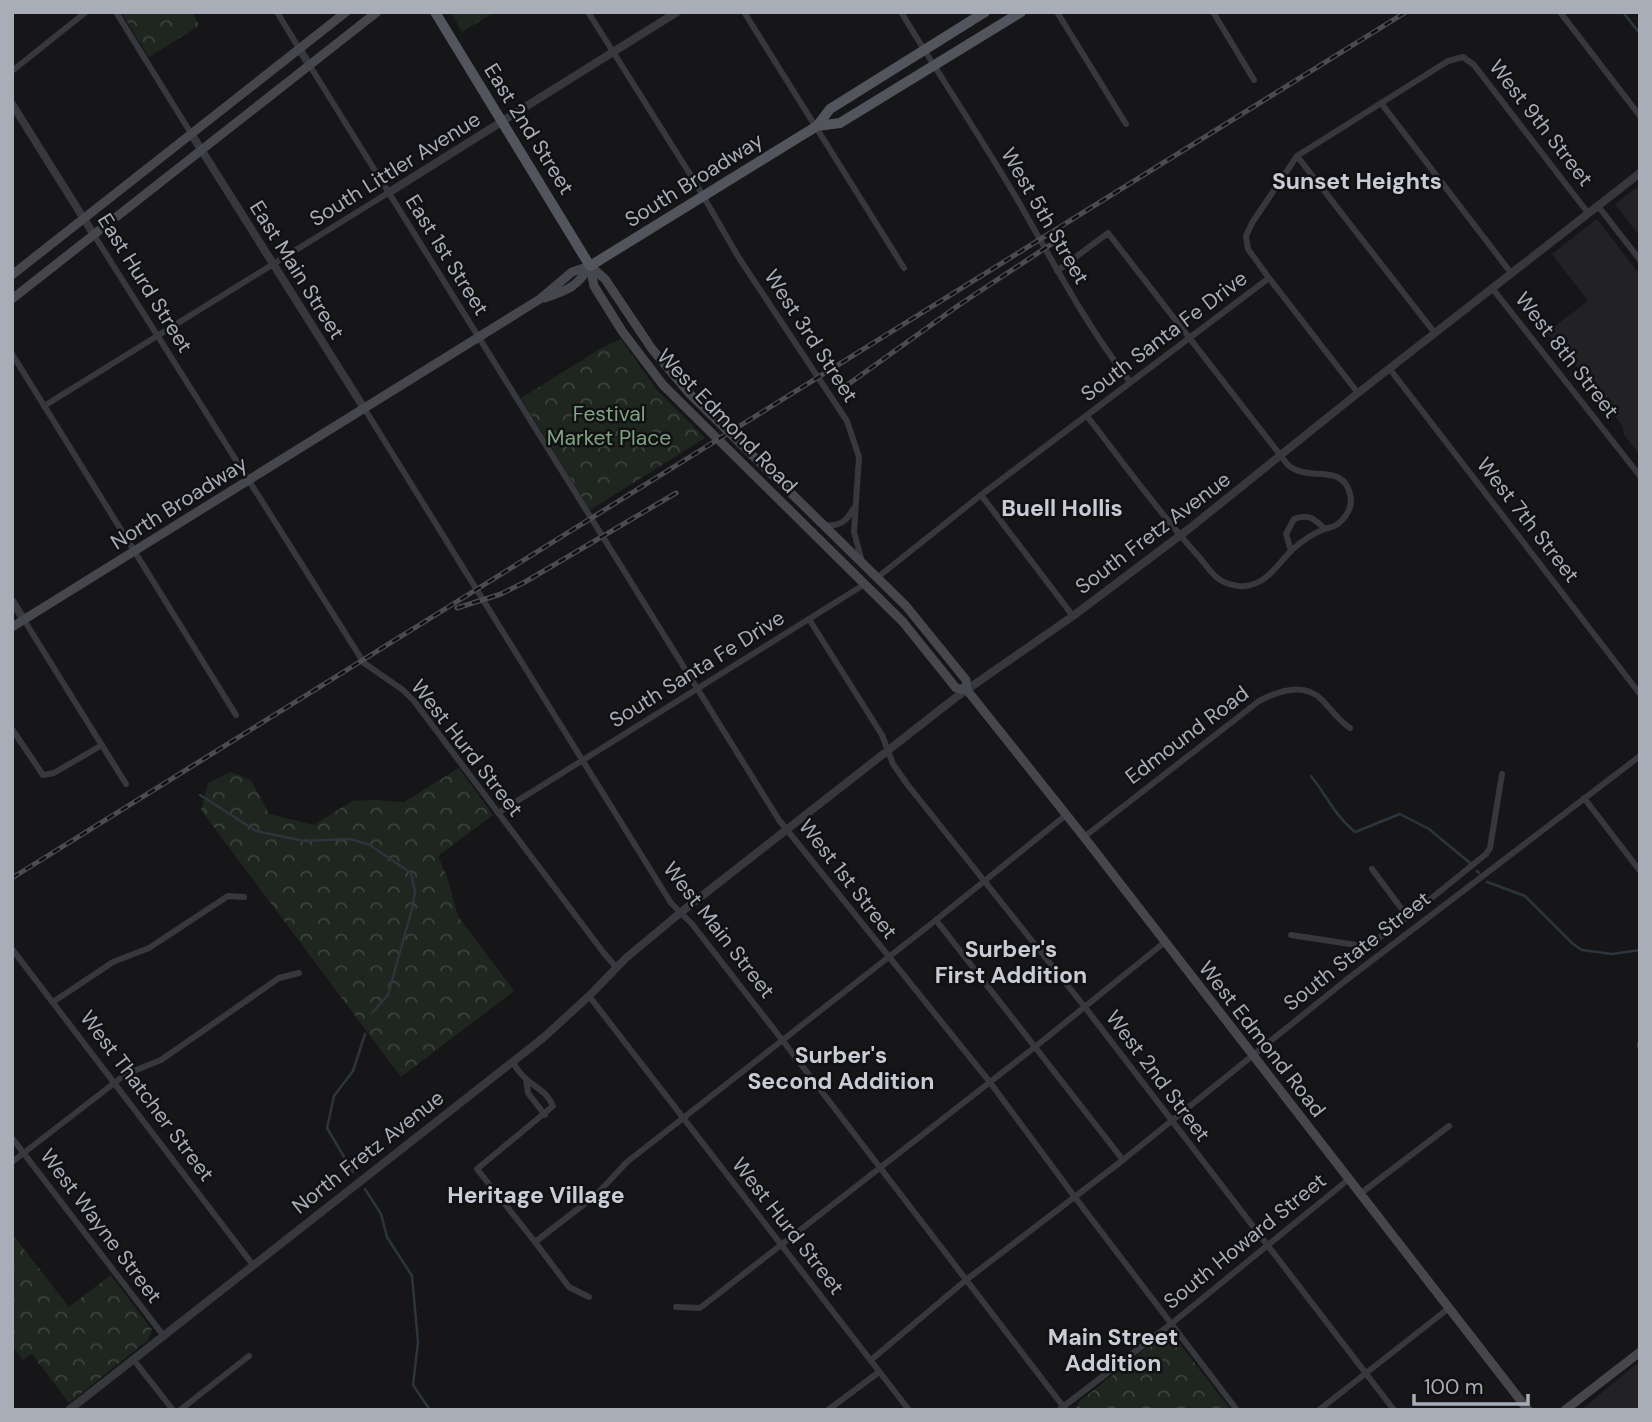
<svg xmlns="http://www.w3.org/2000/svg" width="1652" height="1422" font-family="'DM Sans',sans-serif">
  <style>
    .built { fill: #222225 }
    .park { fill: url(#park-crowns) }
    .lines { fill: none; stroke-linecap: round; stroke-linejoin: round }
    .stream { stroke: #2c353c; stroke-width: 2.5 }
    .minor { stroke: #37383d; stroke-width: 6 }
    .tertiary { stroke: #37383d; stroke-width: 8 }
    .secondary { stroke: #45474d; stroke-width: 9 }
    .primary { stroke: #53555c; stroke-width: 10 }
    .rail-casing { stroke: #4a4c52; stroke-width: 5 }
    .rail { stroke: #111113; stroke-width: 2.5; stroke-dasharray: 8; stroke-linecap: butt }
    .labels { text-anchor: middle; stroke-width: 5; stroke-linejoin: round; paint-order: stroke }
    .street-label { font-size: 21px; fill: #a8adb8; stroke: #111113 }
    .park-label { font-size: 21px; fill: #7fa381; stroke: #111113 }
    .neighbourhood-label { font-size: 23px; font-weight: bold; fill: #c9ccd4; stroke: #111113 }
  </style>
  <defs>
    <pattern id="park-crowns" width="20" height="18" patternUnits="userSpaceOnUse" patternTransform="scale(1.75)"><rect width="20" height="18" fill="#1e261f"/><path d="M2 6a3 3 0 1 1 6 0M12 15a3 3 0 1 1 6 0" fill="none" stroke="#3c433d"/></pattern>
  </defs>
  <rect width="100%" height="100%" fill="#161618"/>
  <!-- built -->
  <g class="built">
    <path d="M1640,185V237L1615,204Z"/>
    <path d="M1597,219L1640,275V455L1624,435L1622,425L1574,363L1566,358L1547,332L1588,301L1552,254Z"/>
    <path d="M1640,1361V1410H1581Z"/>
  </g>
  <!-- park -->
  <g class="park">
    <path d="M121,12H193L199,26L149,57Z"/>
    <path d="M451,12H494L462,32Z"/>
    <path d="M621,339L656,389L705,438L590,510L521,398L600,349Z"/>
    <path d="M459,768L493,815L438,856L447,877L458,916L514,991L401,1077L201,810L208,783L231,772L251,780L269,814L314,825L352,801L375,800L404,802Z"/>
    <path d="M12,1234L69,1307L111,1275L152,1330L148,1340L69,1403L32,1354L23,1360L12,1346Z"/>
    <path d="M1172,1334L1231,1410H1075L1080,1401L1162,1336Z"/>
  </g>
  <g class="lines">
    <!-- stream -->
    <g class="stream">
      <path d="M1623,12L1640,34"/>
      <path d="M1311,776C1327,796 1335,816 1355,832L1400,814L1429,829L1470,863"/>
      <path d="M200,795L256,831L304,841L350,839L370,845L411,873L415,892L412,909L393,977L388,995L372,1013"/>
      <path d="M1477,871L1479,873"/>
      <path d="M1487,882L1525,896L1573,944L1582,950L1612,954L1640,950"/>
      <path d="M353,1172L327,1128L334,1096L353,1071L365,1034"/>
      <path d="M365,1189L381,1214L387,1237L412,1276L418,1342L413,1385L430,1410"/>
    </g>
    <!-- minor -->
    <g class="minor">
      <path d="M116,12L192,135"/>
      <path d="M277,12L300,50"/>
      <path d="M588,12L695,182L739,258L847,421L859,457L854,532L861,558"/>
      <path d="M744,12L904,268"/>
      <path d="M901,12C939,75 980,136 1017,199C1053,262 1086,325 1130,382"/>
      <path d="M1057,12L1126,124"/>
      <path d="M1213,12L1254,80"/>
      <path d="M1560,12L1640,116"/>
      <path d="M310,66L779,820L989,1081L1074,1196L1237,1410"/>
      <path d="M12,71L86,12"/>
      <path d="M1381,103L1511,273"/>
      <path d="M1297,156L1434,332"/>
      <path d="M1598,206L1640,260"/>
      <path d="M94,235L364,663L403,690L414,701L603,952L616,967"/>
      <path d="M1057,271L1108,233L1288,465C1309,483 1342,462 1350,494C1353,505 1348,515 1339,523C1335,527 1330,527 1325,529C1314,533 1302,541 1293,549C1281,560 1270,579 1254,584C1244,588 1231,586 1222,581C1213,577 1207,566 1200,558C1160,514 1124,464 1087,416"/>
      <path d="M1269,278L1358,393"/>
      <path d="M1492,288L1640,476"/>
      <path d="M12,354L236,715"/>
      <path d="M1389,368L1640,694"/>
      <path d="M44,406L388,193"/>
      <path d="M364,408L671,903L692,924L783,1041L1066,1410"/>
      <path d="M981,495L1073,616"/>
      <path d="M824,525C838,527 847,522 853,509"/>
      <path d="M1291,551L1286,534L1294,519C1308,513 1315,519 1325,529"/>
      <path d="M878,577L981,495L1269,278L1248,249L1246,236L1252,223L1297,156L1448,61L1463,57L1474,65L1588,213"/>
      <path d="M809,619L882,735L893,764L907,784L1084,1006L1394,1410"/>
      <path d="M24,620L126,784"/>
      <path d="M12,729L43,775L54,773L102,745"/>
      <path d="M1584,798L1640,871"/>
      <path d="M498,813L865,584"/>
      <path d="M1084,837L1259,701C1278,691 1305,682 1322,700C1332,710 1338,720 1350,728"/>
      <path d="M1372,869L1401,908L1412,914"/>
      <path d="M936,920L1123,1160"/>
      <path d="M1291,935L1363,946L1372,943L1412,914L1486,854L1490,848L1502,774"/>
      <path d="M12,949L253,1265"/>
      <path d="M589,996L909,1410"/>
      <path d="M53,1002L113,962L149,948L228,896L244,897"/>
      <path d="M1640,1044V1047"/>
      <path d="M512,1062C516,1067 519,1072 524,1077C534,1087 547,1091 553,1106L477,1169L535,1242"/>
      <path d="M526,1079L528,1093L545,1115"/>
      <path d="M12,1138L163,1335"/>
      <path d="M12,1162L126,1074L161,1060L279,978L299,973"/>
      <path d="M1360,1194L1449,1126"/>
      <path d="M589,1297L569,1287L535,1242L596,1195L627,1162L936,920L1066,815"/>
      <path d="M676,1307L700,1308L1035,1047L1165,942"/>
      <path d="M133,1359L173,1410"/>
      <path d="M871,1360L966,1280L1123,1160L1345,981L1640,756"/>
      <path d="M180,1410L249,1356"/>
      <path d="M828,1410L879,1372"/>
      <path d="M1059,1410L1171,1324L1349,1179"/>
      <path d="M1319,1410L1449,1308"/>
    </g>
    <!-- tertiary -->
    <g class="tertiary">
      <path d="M300,50L310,66"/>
      <path d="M12,104L94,235"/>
      <path d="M192,135L364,408"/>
      <path d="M388,193L677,12"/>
      <path d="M12,601L24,620"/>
      <path d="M69,1410L543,1038L589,996L626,958L680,913L955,698L1073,616L1190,528L1358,393L1640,173"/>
    </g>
    <!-- secondary -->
    <g class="secondary">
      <path d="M590,266L605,279L652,349L689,393L906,606L966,680L967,690L1084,837L1528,1410"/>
      <path d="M590,266L594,286L622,331L663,385L903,622L956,688L967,690"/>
      <path d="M12,275L346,12"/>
      <path d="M545,298C568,290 577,287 590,266"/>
      <path d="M12,299L377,12"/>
      <path d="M12,627L540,299L572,272L590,266"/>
      <path d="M1565,1410L1640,1352"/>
    </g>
    <!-- primary -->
    <g class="primary">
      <path d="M435,12L590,266L817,126L830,109L985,12"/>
      <path d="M817,126L840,123L1021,12"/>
    </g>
    <defs>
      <g id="rail">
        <path d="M843,388L959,305L1053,243"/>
        <path d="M457,608L501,594L525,582L676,493"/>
        <path d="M12,878L1406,12"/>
      </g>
    </defs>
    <!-- rail casing -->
    <use href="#rail" class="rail-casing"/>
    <!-- rail -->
    <use href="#rail" class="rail"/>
  </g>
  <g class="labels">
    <!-- street labels -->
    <g class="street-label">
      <text transform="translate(1541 123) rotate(52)" y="7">West 9th Street</text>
      <text transform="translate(529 129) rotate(58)" y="7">East 2nd Street</text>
      <text transform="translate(395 169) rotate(-32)" y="7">South Littler Avenue</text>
      <text transform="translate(694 180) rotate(-32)" y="7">South Broadway</text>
      <text transform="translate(1045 216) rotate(60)" y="7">West 5th Street</text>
      <text transform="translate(447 255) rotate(58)" y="7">East 1st Street</text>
      <text transform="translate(297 270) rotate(58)" y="7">East Main Street</text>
      <text transform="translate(145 283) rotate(58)" y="7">East Hurd Street</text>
      <text transform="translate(811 336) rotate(57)" y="7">West 3rd Street</text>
      <text transform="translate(1164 336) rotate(-37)" y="7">South Santa Fe Drive</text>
      <text transform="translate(1567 355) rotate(52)" y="7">West 8th Street</text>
      <text transform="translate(727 421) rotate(46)" y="7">West Edmond Road</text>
      <text transform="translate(179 503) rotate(-32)" y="7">North Broadway</text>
      <text transform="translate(1528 520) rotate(52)" y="7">West 7th Street</text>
      <text transform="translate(1153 533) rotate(-37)" y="7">South Fretz Avenue</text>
      <text transform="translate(697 669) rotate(-32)" y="7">South Santa Fe Drive</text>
      <text transform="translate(1187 735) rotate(-37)" y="7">Edmound Road</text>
      <text transform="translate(467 748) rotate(52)" y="7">West Hurd Street</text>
      <text transform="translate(848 879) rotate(52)" y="7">West 1st Street</text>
      <text transform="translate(719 930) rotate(52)" y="7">West Main Street</text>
      <text transform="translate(1357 951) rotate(-38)" y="7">South State Street</text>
      <text transform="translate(1262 1039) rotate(52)" y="7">West Edmond Road</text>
      <text transform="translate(1158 1076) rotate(53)" y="7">West 2nd Street</text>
      <text transform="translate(147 1096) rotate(53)" y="7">West Thatcher Street</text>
      <text transform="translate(368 1152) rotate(-38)" y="7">North Fretz Avenue</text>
      <text transform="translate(101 1226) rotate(53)" y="7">West Wayne Street</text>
      <text transform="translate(788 1226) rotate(52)" y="7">West Hurd Street</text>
      <text transform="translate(1245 1241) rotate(-39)" y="7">South Howard Street</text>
    </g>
    <!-- park labels -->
    <g class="park-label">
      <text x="609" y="421">Festival<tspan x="609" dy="24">Market Place</tspan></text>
    </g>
    <!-- neighbourhood labels -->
    <g class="neighbourhood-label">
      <text x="1357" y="189">Sunset Heights</text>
      <text x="1062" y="516">Buell Hollis</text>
      <text x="1011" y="957">Surber's<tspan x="1011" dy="26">First Addition</tspan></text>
      <text x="841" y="1063">Surber's<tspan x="841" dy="26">Second Addition</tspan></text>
      <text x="536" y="1203">Heritage Village</text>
      <text x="1113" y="1345">Main Street<tspan x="1113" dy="26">Addition</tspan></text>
    </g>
  </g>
  <!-- border -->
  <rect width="1652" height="1422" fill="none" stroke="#a8adb8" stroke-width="28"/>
  <!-- scale -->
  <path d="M1414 1394v10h114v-10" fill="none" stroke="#a8adb8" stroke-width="3.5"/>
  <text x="1424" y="1394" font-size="21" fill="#a8adb8" stroke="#111113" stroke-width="5" paint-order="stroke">100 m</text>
</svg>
